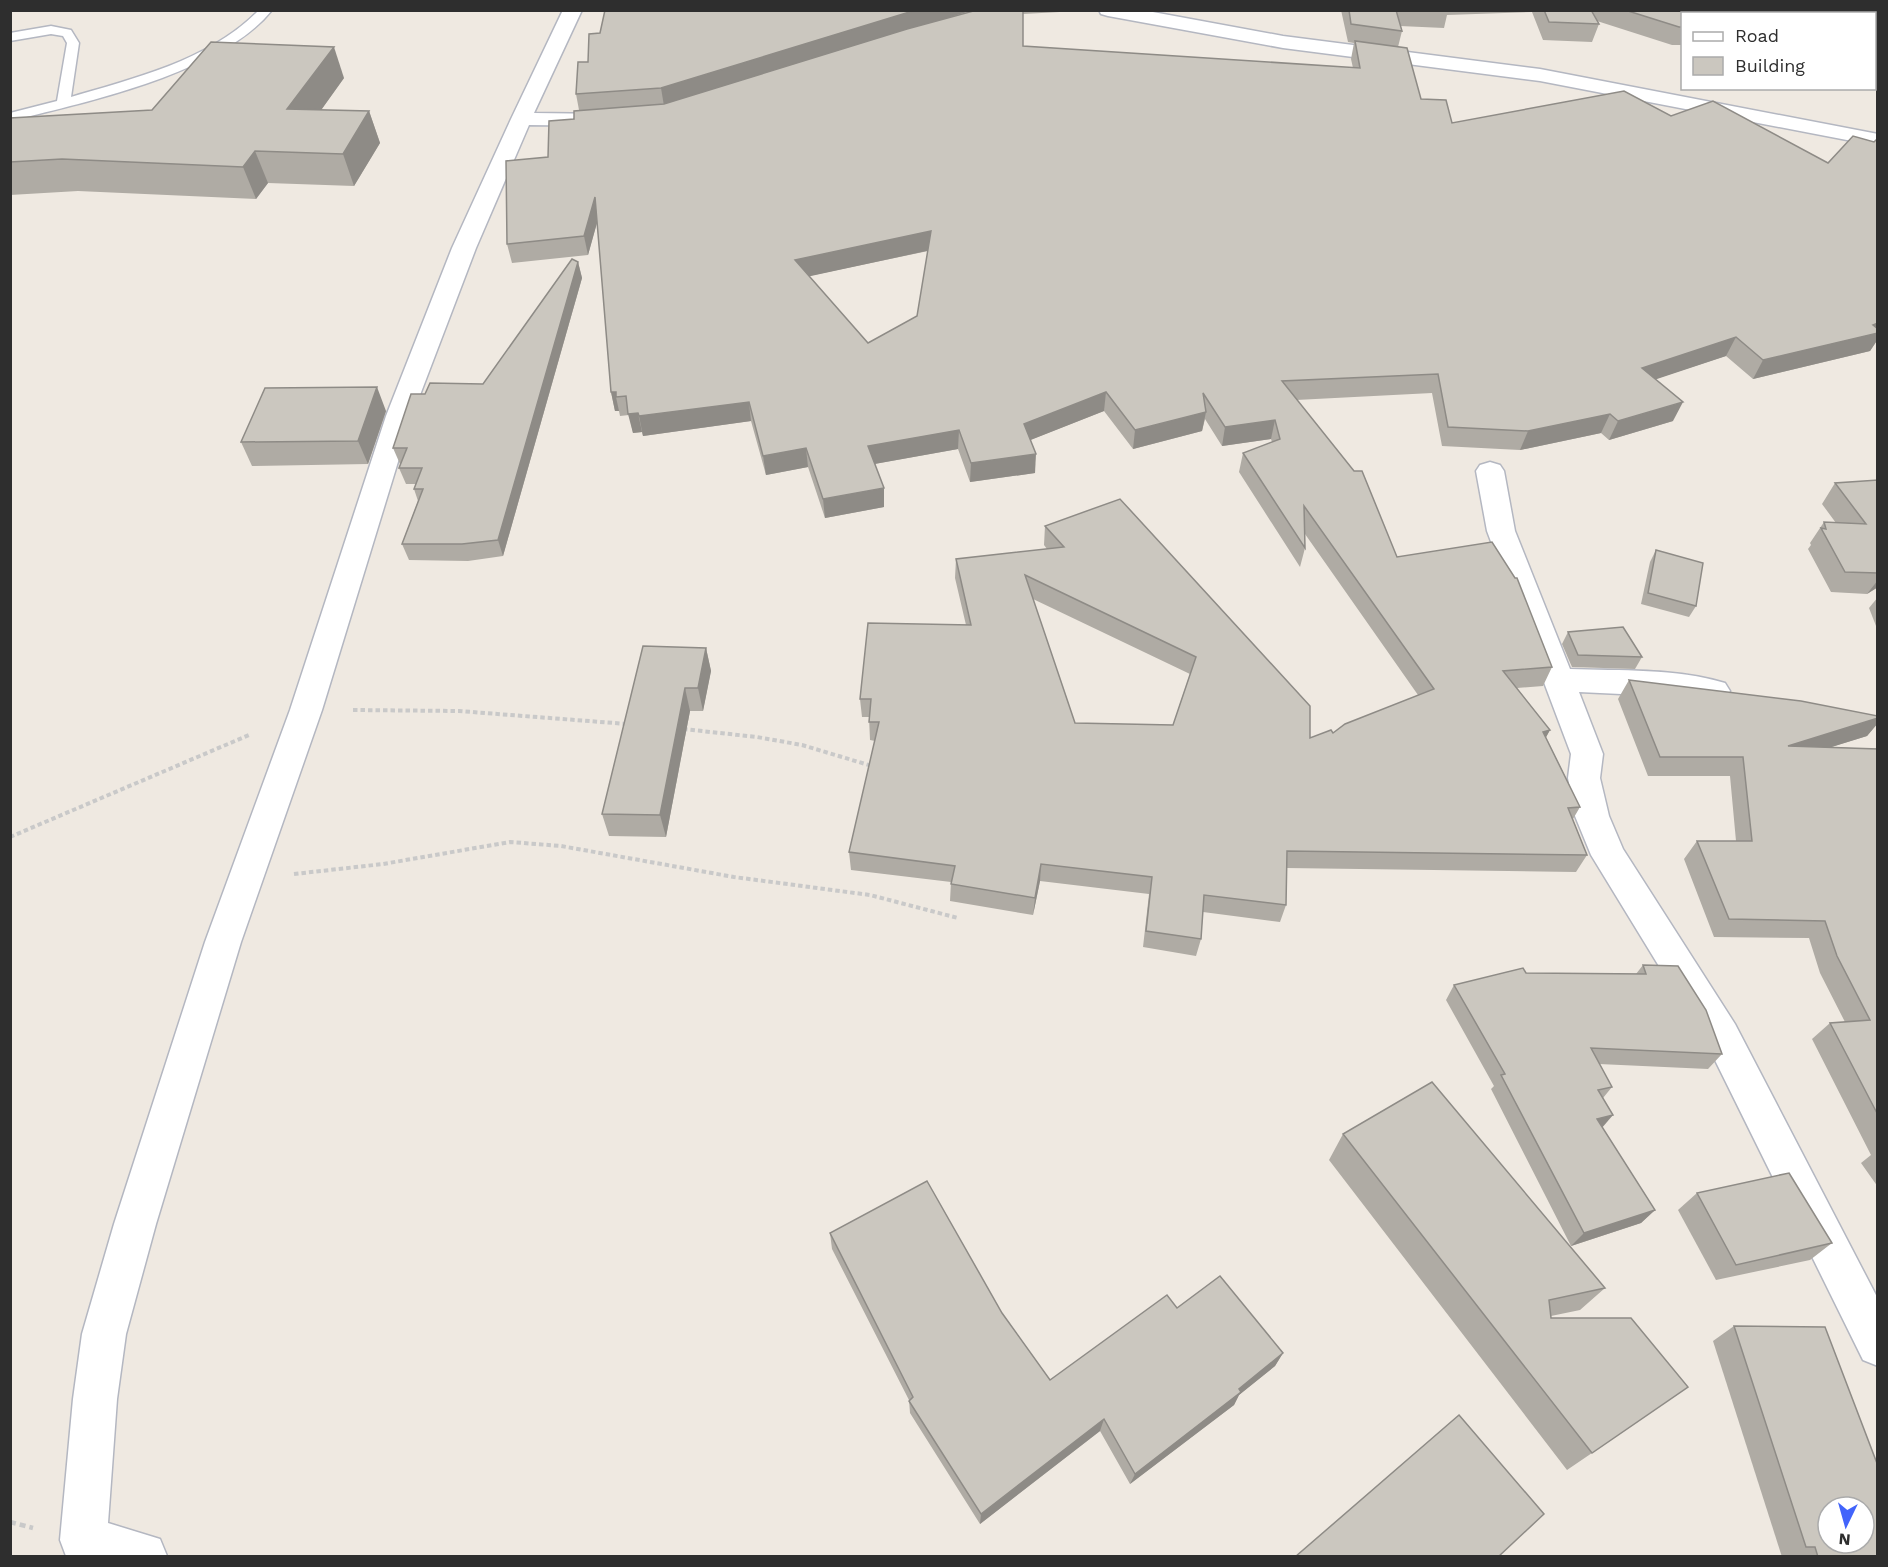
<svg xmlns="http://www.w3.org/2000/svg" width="1888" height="1567" font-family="'Work Sans',sans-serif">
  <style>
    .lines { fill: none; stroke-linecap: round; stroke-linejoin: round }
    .lane-casing { stroke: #b4b7c1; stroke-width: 3 }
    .street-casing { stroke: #b4b7c1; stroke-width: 3 }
    .path-far1 { stroke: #c9c9c9; stroke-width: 4; stroke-dasharray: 4.5 3; stroke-linecap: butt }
    .path { stroke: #c9c9c9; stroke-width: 4.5; stroke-dasharray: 6 4; stroke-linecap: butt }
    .lane { fill: #fff; fill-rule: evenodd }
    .street { fill: #fff; fill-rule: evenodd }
    .wall { fill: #afaba4; fill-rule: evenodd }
    .shaded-wall { fill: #8e8b86 }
    .building { fill: #cbc7bf; stroke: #8e8b86; stroke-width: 1.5; fill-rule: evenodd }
  </style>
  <rect width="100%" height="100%" fill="#efe9e1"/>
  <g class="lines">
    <defs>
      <path id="lane" d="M259,10H272C222,73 86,102 10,121V113L57,101L67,43L63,36L51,34L10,41V33L51,26L71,30L79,43L71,97C135,78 211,60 259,10Z"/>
      <g id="street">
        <path d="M563,10H582L534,113L609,114L616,116L619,120L616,124L609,126L529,125L476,248L412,416L322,710L241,942L156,1224L126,1334L117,1399L108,1523L160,1539L167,1556H66L60,1540L73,1399L82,1334L114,1224L205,942L290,710L386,416L452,248L511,119Z"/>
        <path d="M1099,10H1142L1283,36L1540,69L1878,134V146L1540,81L1283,48L1108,16L1101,14Z"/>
        <path d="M1490,462L1500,465L1504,471L1515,531L1570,669C1620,671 1676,668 1725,683L1730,691L1725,699L1714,703L1663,696L1579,692L1603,754L1600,778L1609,816L1623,849L1735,1024L1878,1299V1366L1863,1360L1709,1048L1591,855L1575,816L1568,778L1571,754L1487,531L1476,471L1480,465Z"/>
      </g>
    </defs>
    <!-- lane casing -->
    <use href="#lane" class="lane-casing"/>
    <!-- street casing -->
    <use href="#street" class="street-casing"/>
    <!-- path-far1 -->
    <g class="path-far1">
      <path d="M353,710L459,711L627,724"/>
      <path d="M683,729L757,737L802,745L872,766"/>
      <path d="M10,837L249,735"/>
      <path d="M294,874L383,864L510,842L561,846L734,877L870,895L958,918"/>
    </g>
    <!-- path -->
    <path class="path" d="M10,1522L33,1528"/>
    <!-- lane -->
    <use href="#lane" class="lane"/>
    <!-- street -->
    <use href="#street" class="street"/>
  </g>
  <!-- wall -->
  <g class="wall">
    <path d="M605,10H973L940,21L977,10H1097L1023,14V46L1353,68L1351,59L1354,43L1348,42L1341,10H1767L1764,14H1683V45H1672L1597,21L1599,24L1592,42L1543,40L1532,12L1447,15L1444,28L1400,26L1402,31L1398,47L1421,99L1452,123L1671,116L1828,163L1874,142L1878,138V339L1870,351L1753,379L1726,356L1655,379L1673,421L1609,440L1601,433L1520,450L1442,446L1432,393L1296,400L1397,557L1552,667L1543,686L1517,688L1550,730L1546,737L1580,807L1573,819L1587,855L1576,872L1286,868V905L1280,922L1203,912L1201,939L1196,956L1143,947L1149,894L1040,881L1033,915L950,901L951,882L851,870L849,852L875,741L870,740L869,717H862L860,699L966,625L955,578L956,559L1047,549L1044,545L1045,526L1310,738L1333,733L1418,695L1305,534V548L1300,567L1239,472L1243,453L1272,442L1271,439L1222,446L1205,419L1202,431L1133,449L1104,411L1030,440L1035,473L970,482L958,449L874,464L884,488V507L825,518L808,467L766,475L751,421L643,436L642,432L633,433L629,415L620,416L619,411H615L611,392L597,222L588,255L512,263L507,244L548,157L579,110L576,94L600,33ZM928,251L917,316L868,343L809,276ZM1033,599L1190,674L1173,725L1075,723Z"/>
    <path d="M1837,10H1878V20H1875V14H1850Z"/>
    <path d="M344,78L321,110L369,111L380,143L354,186L268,183L256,199L78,191L10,195V118L152,110Z"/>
    <path d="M578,262L582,278L503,556L468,561L409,560L402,544L418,501L414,489L416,484H406L399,468L401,464H400L393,448L483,384Z"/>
    <path d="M386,411L368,464L252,466L241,442Z"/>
    <path d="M1878,480V587L1867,594L1831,592L1808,549L1811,545L1810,543L1824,522L1836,523L1822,504L1835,483Z"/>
    <path d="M1656,550L1696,606L1689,617L1641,604L1650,562Z"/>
    <path d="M1878,597V631L1869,608Z"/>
    <path d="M1568,632L1642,657L1635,669L1572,667L1562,644Z"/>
    <path d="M706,648L711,671L703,711H690L666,837L609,836L602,814Z"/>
    <path d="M1629,680L1878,716V723L1867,736L1831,747L1878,749V1187L1861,1163L1871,1155L1812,1039L1830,1023L1845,1022L1820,973L1809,938L1714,937L1684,859L1697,841H1736L1730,776H1648L1618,699Z"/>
    <path d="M1643,965L1722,1054L1708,1069L1599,1064L1612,1087L1603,1098L1602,1128L1655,1210L1641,1223L1571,1246L1491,1089L1494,1086L1446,1000L1454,985L1526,973L1636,974Z"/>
    <path d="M1343,1134L1605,1288L1580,1310L1551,1316L1592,1453L1567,1470L1329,1160Z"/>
    <path d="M1697,1193L1832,1243L1810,1260L1716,1280L1678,1210Z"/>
    <path d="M830,1233L1002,1313L1050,1380L1177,1308L1283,1353L1275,1366L1239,1395L1234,1405L1130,1484L1100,1431L980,1524L910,1413L909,1400L832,1249Z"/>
    <path d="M1734,1326L1878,1557H1782L1713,1341Z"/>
  </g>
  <!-- shaded-wall -->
  <g class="shaded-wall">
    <path d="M916,10H973L664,106L661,88Z"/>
    <path d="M1761,10H1767L1764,14H1759Z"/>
    <path d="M334,47L344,78L299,141L287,109Z"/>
    <path d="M369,111L380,143L354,186L343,154Z"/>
    <path d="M255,151L268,183L256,199L243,167Z"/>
    <path d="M595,197L599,216L588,255L584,236Z"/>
    <path d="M931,231V250L797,279L795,260Z"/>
    <path d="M578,262L582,278L503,556L498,540Z"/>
    <path d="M1878,323V339L1870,351L1753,379L1763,360Z"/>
    <path d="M1736,337L1726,356L1633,387L1642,368Z"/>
    <path d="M377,387L386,411L368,464L358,441Z"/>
    <path d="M611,392H616V397L619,411H615Z"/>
    <path d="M1106,392L1104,411L1023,443L1024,424Z"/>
    <path d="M749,402L751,421L643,436L639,416Z"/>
    <path d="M1683,402L1673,421L1609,440L1618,421Z"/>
    <path d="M1206,412L1202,431L1133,449L1135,430Z"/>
    <path d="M638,413L642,432L633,433L628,414Z"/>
    <path d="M1610,414L1601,433L1520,450L1528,431Z"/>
    <path d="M1275,420L1271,439L1222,446L1225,427Z"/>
    <path d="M959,430L958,449L869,465L868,446Z"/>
    <path d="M806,448L808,467L766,475L763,456Z"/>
    <path d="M1036,454L1035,473L970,482L971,463Z"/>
    <path d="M884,488V507L825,518L823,499Z"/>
    <path d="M1878,580V587L1867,594Z"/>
    <path d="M706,648L711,671L703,711L698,688Z"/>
    <path d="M685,688L690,711L666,837L660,815Z"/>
    <path d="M1878,718V723L1867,736L1774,765L1788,746Z"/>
    <path d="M1550,730L1540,748L1543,732Z"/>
    <path d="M1041,864L1040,881L1033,915L1035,898Z"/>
    <path d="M1613,1115L1601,1129L1597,1119Z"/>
    <path d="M1655,1210L1641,1223L1571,1246L1584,1233Z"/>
    <path d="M1283,1353L1275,1366L1239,1395L1234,1405L1130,1484L1135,1474Z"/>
    <path d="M1104,1419L1100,1431L980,1524L981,1514Z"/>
  </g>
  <!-- building -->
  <g class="building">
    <path d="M605,10H916L661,88L576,94L578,62H588L589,34L600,33Z"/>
    <path d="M977,10H1023V46L1360,68L1355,41L1407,48L1421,99L1446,100L1452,123L1624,91L1671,116L1713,101L1828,163L1853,136L1874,142L1878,138V323L1873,325L1878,329V333L1763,360L1736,337L1642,368L1683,402L1618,421L1610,414L1528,431L1448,427L1438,374L1282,381L1354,471H1362L1397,557L1492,542L1515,578H1517L1552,667L1503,671L1550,730L1543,732L1580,807L1568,808L1587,855L1287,851L1286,905L1204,895L1201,939L1146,931L1152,877L1041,864L1035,898L951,884L955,866L849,852L879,722H869L871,699H860L868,623L971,625L956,559L1064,547L1045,526L1120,499L1310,706V738L1331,730L1333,733L1345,724L1434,689L1304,506L1305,548L1243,453L1280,439L1275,420L1225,427L1203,393L1206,412L1135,430L1106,392L1024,424L1036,454L971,463L959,430L868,446L884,488L823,499L806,448L763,456L749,402L639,416L638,413L628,414L626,396L616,397V392H611L595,197L584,236L507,244L506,161L548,157L549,121L574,119V111L664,104L907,29ZM931,231L917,316L868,343L795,260ZM1025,575L1196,657L1173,725L1075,723Z"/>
    <path d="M1349,10H1396L1402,31L1351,24Z"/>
    <path d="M1544,10H1591L1599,24L1549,22Z"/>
    <path d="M1625,10H1761L1759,14H1683V27H1679Z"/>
    <path d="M211,42L334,47L287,109L369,111L343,154L255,151L243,167L62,159L10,162V118L152,110Z"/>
    <path d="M572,259L578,262L498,540L462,544H402L423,489H414L422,468H399L407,448H393L411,394H425L430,383L483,384Z"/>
    <path d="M377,387L358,441L241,442L265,388Z"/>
    <path d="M1878,480V573L1845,572L1821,528L1826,529L1824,522L1866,524L1835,483Z"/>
    <path d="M1656,550L1703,563L1696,606L1648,593Z"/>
    <path d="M1623,627L1642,657L1578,655L1568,632Z"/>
    <path d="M643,646L706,648L698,688H685L660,815L602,814Z"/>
    <path d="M1629,680L1801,701L1878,716V718L1788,746L1878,749V1115L1830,1023L1870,1020L1837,956L1825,921L1729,919L1697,841H1752L1743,757H1660Z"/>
    <path d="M1643,965L1678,966L1706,1010L1722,1054L1591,1048L1612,1087L1598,1090L1613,1115L1597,1119L1655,1210L1584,1233L1501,1075L1505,1074L1454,985L1523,968L1526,973L1646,974Z"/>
    <path d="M1432,1082L1605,1288L1549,1300L1551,1318H1631L1688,1387L1592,1453L1343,1134Z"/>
    <path d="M1789,1173L1832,1243L1736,1265L1697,1193Z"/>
    <path d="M927,1181L1002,1313L1050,1380L1167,1295L1177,1308L1220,1276L1283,1353L1239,1389L1241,1392L1135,1474L1104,1419L981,1514L909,1401L913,1397L830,1233Z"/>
    <path d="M1734,1326L1825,1327L1878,1466V1557H1818L1815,1547H1806ZM1828,1507H1864V1543H1828Z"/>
    <path d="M1459,1415L1544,1514L1498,1557H1295Z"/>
  </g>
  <!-- border -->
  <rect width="1888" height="1567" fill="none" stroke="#2e2e2e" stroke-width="24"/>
  <!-- legend -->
  <rect x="1681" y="12" width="195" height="78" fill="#ffffff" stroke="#ababab" stroke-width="1.5"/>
  <rect x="1693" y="32" width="30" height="9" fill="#ffffff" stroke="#ababab" stroke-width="1.5"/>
  <text x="1735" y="42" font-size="18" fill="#2e2e2e">Road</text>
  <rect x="1693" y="57" width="30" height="18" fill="#cbc7bf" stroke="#ababab" stroke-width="1.5"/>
  <text x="1735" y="72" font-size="18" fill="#2e2e2e">Building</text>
  <!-- north arrow -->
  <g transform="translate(1846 1525) rotate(185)"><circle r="28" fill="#ffffff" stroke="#ababab" stroke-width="1.5"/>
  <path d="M0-4.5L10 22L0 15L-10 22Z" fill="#4264fb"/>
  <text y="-9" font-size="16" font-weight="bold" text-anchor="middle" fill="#2e2e2e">N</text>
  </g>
</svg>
